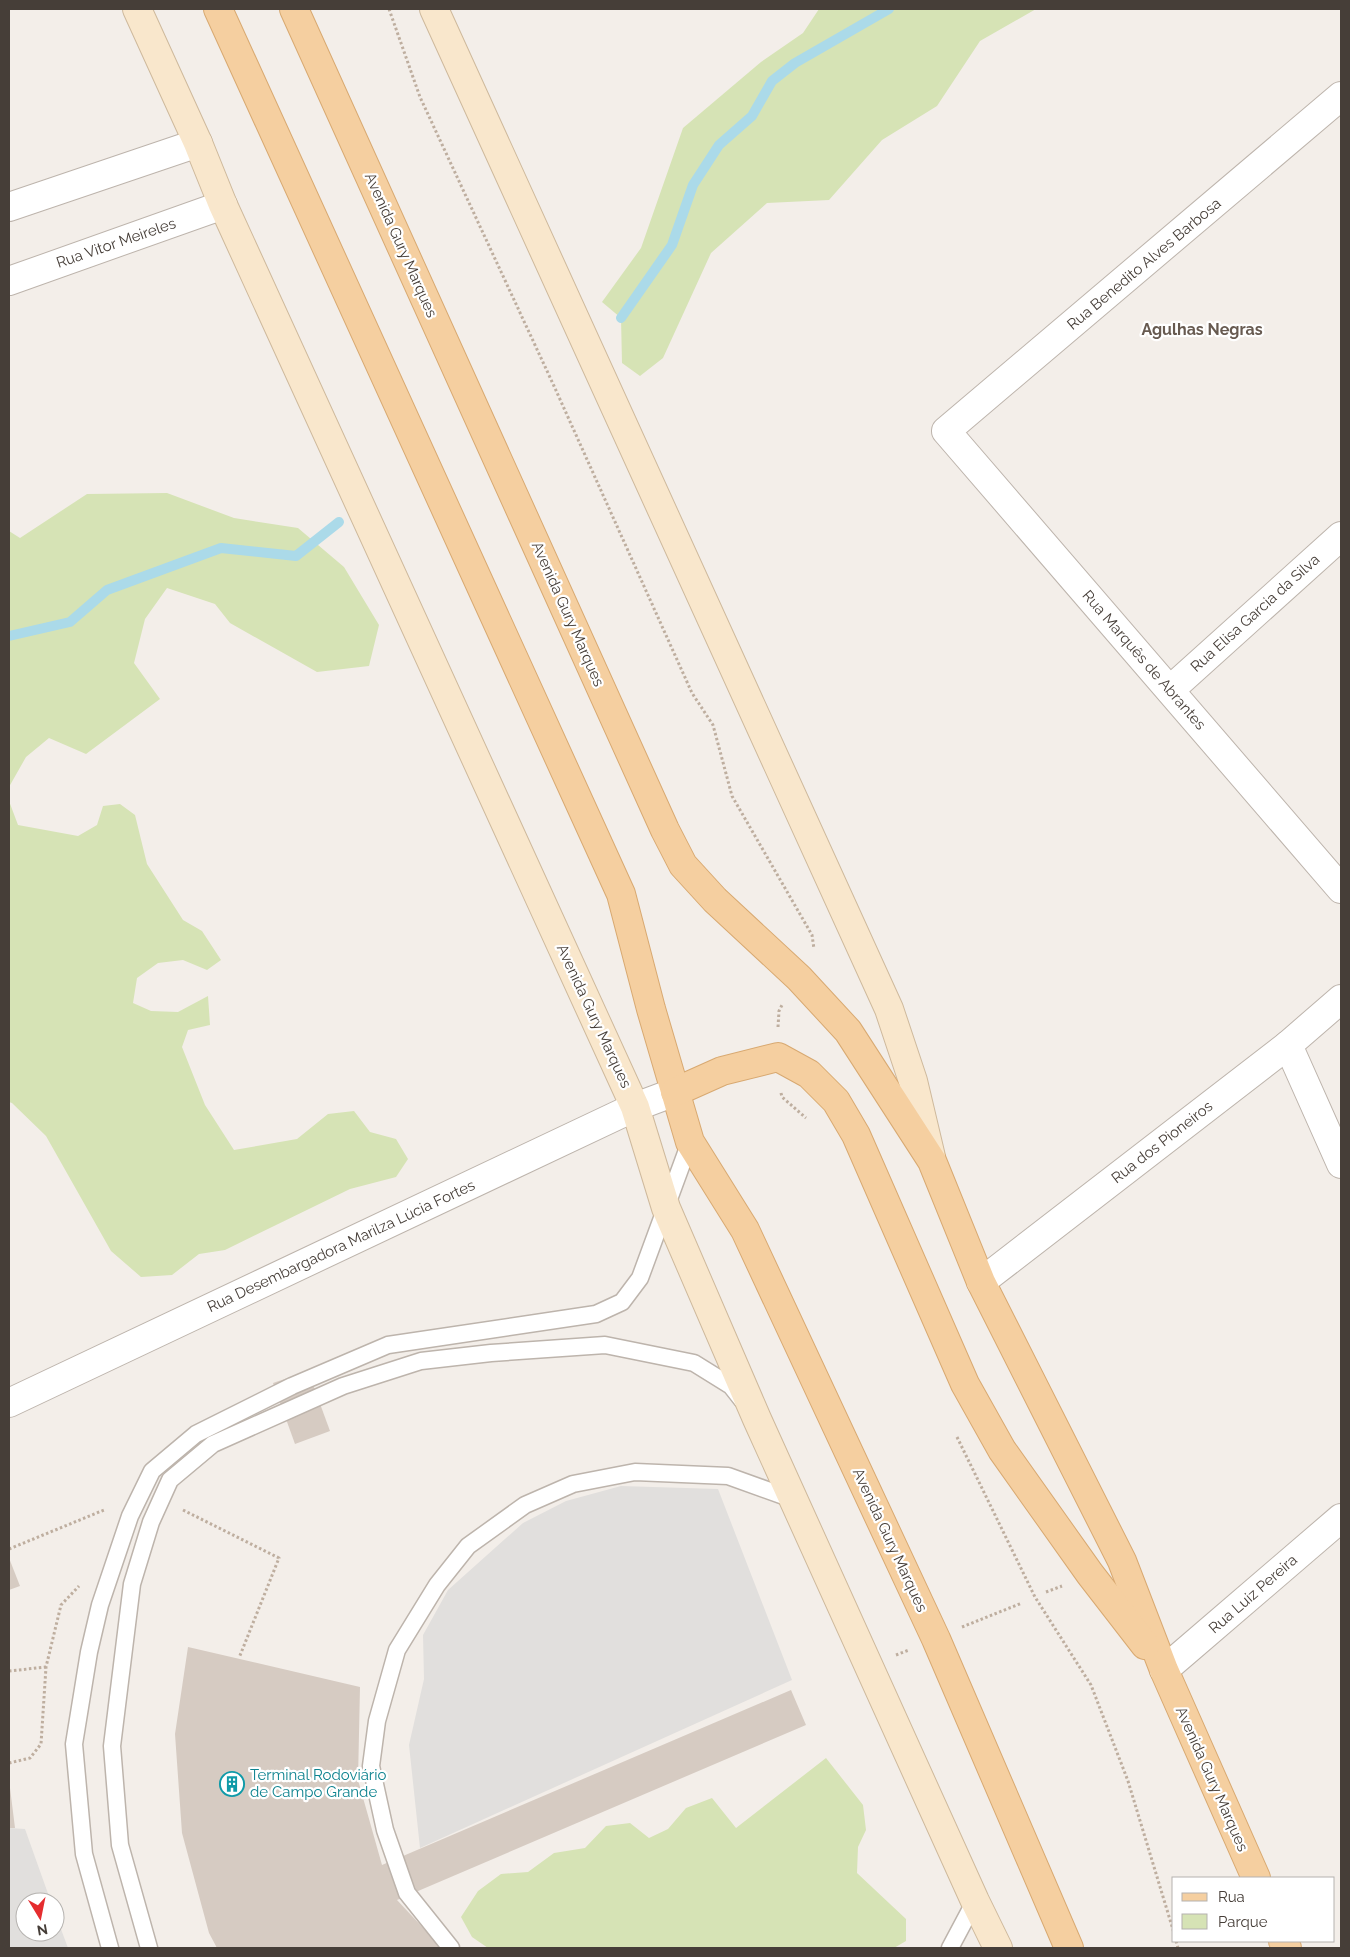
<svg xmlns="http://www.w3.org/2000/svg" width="1350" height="1957" font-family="Raleway,sans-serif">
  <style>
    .green { fill: #d6e3b5 }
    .parking { fill: #e1dfdd }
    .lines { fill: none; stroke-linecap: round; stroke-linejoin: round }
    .stream { stroke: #abdae9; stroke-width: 10 }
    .building { fill: #d6cbc2 }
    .service-casing { stroke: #bdb4ac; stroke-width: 19 }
    .minor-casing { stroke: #bdb4ac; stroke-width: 30 }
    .tertiary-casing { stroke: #bdb4ac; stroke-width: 30 }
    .secondary-casing { stroke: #ceb99c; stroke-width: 30 }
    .primary-casing { stroke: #d8a971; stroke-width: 30 }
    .path { stroke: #beae9f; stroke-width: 3; stroke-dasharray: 2.5 2.5; stroke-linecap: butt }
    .service { stroke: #fff; stroke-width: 16 }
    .minor { stroke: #fff; stroke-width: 28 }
    .tertiary { stroke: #fff; stroke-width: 28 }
    .secondary { stroke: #f9e7cc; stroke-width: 28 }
    .primary { stroke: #f5cfa0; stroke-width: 28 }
    .labels { text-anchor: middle; stroke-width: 4.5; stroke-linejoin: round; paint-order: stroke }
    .street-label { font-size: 15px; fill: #463e38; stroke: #fff }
    .culture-label { font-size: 15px; fill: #0d838f; stroke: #fff; text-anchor: start }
    .neighbourhood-label { font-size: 16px; font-weight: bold; fill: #675a50; stroke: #fff }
  </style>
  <rect width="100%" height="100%" fill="#f3eee9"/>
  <!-- green -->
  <g class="green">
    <path d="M819,9H1036L980,41L937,106L882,140L829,200L767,203L711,253L663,358L640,376L622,363L621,318L602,302L641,248L683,128L761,62L803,33Z"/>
    <path d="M167,493L234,518L298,528L344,567L379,625L369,666L317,672L230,623L215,604L167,588L145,619L134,663L160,699L86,754L49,738L26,757L9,787V531L20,538L87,494Z"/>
    <path d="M9,801L18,825L78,836L97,825L103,806L120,804L135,815L147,864L183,920L202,931L221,960L207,970L183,960L158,963L137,978L133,1003L151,1011L178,1012L208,996L210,1025L188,1030L182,1047L205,1105L234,1150L297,1139L328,1114L354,1111L370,1132L396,1139L408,1159L396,1177L350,1189L225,1250L199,1254L172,1275L141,1277L111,1251L46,1136L12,1103L9,1102Z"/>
    <path d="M826,1758L863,1805L866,1830L858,1847L857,1873L906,1919V1941L894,1948H488L472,1937L461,1917L478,1891L501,1874L528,1872L554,1853L585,1848L606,1826L630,1823L649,1838L668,1829L686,1808L712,1798L736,1828Z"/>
  </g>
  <!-- parking -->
  <g class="parking">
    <path d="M621,1486L718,1489L792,1680L420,1848L409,1745L424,1679L423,1635L448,1590L523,1523L566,1501Z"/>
    <path d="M9,1828L25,1829L51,1902H25V1932H55V1913L68,1948H9Z"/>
  </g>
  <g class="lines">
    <!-- stream -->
    <g class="stream">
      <path d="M621,318L672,245L693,185L719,145L752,116L772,81L795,63L889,9"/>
      <path d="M9,636L70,622L107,590L221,548L296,556L339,522"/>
    </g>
  </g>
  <!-- building -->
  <g class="building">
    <path d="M308,1371L330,1431L295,1444L273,1383Z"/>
    <path d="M9,1558L20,1586L9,1590Z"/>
    <path d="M188,1647L360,1687L358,1780L382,1865L791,1690L806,1725L397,1900L442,1948H217L209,1933L182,1833L175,1734Z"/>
    <path d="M9,1780L15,1828H9Z"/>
  </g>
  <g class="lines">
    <defs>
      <g id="service">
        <path d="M110,1948L84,1854L74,1744L89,1652L100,1605L130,1516L152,1471L196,1434L292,1386L388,1345L596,1314L622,1302L640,1278L690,1142"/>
        <path d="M149,1948L120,1845L112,1746L132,1584L151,1522L170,1480L213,1444L343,1386L421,1361L491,1353L605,1345L694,1363L731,1386L742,1400"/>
        <path d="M451,1948L407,1893L385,1830L371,1766L377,1721L397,1650L437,1585L468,1546L525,1505L573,1484L635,1472L728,1476L795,1500"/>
        <path d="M950,1948L975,1901"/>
      </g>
      <g id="minor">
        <path d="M1341,96L946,431L1341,889"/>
        <path d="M1170,690L1341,536"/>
        <path d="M1288,1045L1341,1164"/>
        <path d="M981,1282L1288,1045L1341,999"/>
        <path d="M1164,1670L1341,1518"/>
      </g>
      <g id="tertiary">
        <path d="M9,207L198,143"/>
        <path d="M9,281L223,205"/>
        <path d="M9,1403L635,1107L675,1092"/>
      </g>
      <g id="secondary">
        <path d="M137,9L198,143L223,205L635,1107L666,1208L757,1419L975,1901L998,1948"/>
        <path d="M434,9L889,1009L913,1081L931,1157"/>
      </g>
      <g id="primary">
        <path d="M218,9L621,894L651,1009L690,1142L745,1230L936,1639L1069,1948"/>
        <path d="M294,9L665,830L683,865L715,900L799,978L848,1031L932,1161L981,1282L1122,1561L1164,1670L1256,1878"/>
        <path d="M675,1092L722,1071L778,1057L809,1074L836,1101L856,1135L965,1384L1002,1450L1090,1574L1145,1645"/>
        <path d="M1283,1941L1287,1948"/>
      </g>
    </defs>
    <!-- service casing -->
    <use href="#service" class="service-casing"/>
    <!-- minor casing -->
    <use href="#minor" class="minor-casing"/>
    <!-- tertiary casing -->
    <use href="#tertiary" class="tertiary-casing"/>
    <!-- secondary casing -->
    <use href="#secondary" class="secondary-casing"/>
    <!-- primary casing -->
    <use href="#primary" class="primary-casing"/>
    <!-- path -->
    <g class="path">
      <path d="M389,9L420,97L554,386L692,693L713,725L732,796L812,935L814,949"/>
      <path d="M778,1027L779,1011L782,1005"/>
      <path d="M781,1093L782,1097L806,1118"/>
      <path d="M957,1437L1035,1597L1091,1685L1128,1781L1174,1933"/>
      <path d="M183,1510L279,1558L239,1658"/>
      <path d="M9,1549L104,1510"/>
      <path d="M1046,1592L1062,1586"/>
      <path d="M962,1627L1022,1603"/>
      <path d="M896,1655L909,1650"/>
      <path d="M9,1671L46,1667"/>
      <path d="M9,1763L30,1758L41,1744L46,1667L61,1605L79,1586"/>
      <path d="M1176,1941L1178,1948"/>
    </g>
    <!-- service -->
    <use href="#service" class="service"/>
    <!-- minor -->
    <use href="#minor" class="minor"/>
    <!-- tertiary -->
    <use href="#tertiary" class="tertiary"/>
    <!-- secondary -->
    <use href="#secondary" class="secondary"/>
    <!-- primary -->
    <use href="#primary" class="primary"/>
  </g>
  <!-- icons -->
  <defs>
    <symbol id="building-ring" viewBox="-11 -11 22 22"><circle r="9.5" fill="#fff" stroke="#0f9aa8" stroke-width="1.5"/><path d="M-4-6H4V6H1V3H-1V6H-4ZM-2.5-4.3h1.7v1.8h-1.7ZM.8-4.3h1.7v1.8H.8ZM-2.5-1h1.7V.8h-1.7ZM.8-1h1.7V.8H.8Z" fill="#0f9aa8"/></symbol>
  </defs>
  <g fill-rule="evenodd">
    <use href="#building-ring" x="218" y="1770" width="28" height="28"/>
  </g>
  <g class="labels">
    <!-- street labels -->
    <g class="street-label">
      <text transform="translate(116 243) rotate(-19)" y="5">Rua Vitor Meireles</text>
      <text transform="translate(401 245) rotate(66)" y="5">Avenida Gury Marques</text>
      <text transform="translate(1144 264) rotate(-40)" y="5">Rua Benedito Alves Barbosa</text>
      <text transform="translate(1255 613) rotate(-42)" y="5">Rua Elisa Garcia da Silva</text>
      <text transform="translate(568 614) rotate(66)" y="5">Avenida Gury Marques</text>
      <text transform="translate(1144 660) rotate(49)" y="5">Rua Marquês de Abrantes</text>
      <text transform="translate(594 1016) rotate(65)" y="5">Avenida Gury Marques</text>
      <text transform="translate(1162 1142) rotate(-38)" y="5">Rua dos Pioneiros</text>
      <text transform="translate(341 1246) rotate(-25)" y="5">Rua Desembargadora Marilza Lúcia Fortes</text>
      <text transform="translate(890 1540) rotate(65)" y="5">Avenida Gury Marques</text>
      <text transform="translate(1253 1594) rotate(-41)" y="5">Rua Luiz Pereira</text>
      <text transform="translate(1212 1779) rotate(66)" y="5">Avenida Gury Marques</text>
    </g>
    <!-- culture labels -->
    <g class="culture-label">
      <text x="250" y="1780">Terminal Rodoviário<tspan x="250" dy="17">de Campo Grande</tspan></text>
    </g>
    <!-- neighbourhood labels -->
    <g class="neighbourhood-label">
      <text x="1202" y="335">Agulhas Negras</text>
    </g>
  </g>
  <!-- border -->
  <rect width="1350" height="1957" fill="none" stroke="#463e38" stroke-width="20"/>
  <!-- legend -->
  <rect x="1172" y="1877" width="162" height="65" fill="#ffffff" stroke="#b5b2af"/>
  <rect x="1182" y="1893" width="25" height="8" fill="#f5cfa0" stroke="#b5b2af"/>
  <text x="1218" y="1902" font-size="15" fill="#463e38">Rua</text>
  <rect x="1182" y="1914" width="25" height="15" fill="#d6e3b5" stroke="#b5b2af"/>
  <text x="1218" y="1927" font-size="15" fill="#463e38">Parque</text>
  <!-- north arrow -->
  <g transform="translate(40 1917) rotate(170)"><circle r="24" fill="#ffffff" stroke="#b5b2af"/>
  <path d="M0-4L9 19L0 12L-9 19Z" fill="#e52d2f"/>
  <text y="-8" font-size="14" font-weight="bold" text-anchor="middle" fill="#463e38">N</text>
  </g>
</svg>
